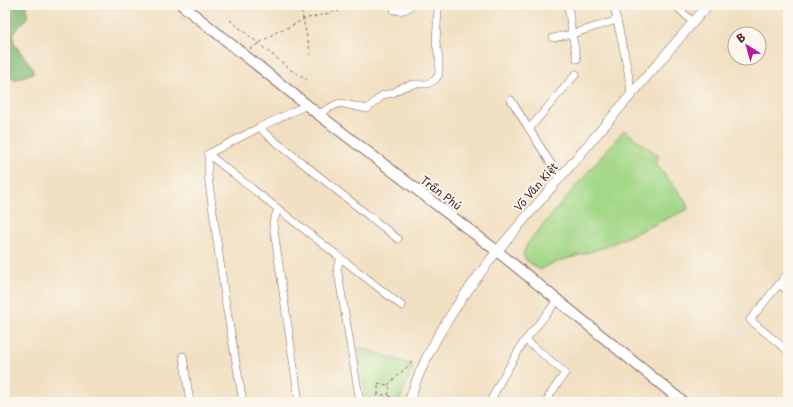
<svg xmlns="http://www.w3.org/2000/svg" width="793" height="407" font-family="'Playpen Sans',sans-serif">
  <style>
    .green { fill: #a4d889; stroke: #777c5a }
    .forest { fill: #83b875; stroke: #666c50 }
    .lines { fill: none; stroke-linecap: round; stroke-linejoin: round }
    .minor-casing { stroke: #846260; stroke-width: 8 }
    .tertiary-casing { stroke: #846260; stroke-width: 10 }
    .secondary-casing { stroke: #846260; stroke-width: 12 }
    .path { stroke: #846260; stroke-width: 1; stroke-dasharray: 3 3; stroke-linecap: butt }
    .minor { stroke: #fff; stroke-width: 7 }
    .tertiary { stroke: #fff; stroke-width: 9 }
    .secondary { stroke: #fff; stroke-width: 10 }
    .labels { text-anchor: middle; stroke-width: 4; stroke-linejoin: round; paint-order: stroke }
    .street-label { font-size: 11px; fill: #4a1f2b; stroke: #fbf7ec }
  </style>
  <rect width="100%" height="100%" fill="#fbf7ec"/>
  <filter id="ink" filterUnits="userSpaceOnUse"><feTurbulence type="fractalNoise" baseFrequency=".025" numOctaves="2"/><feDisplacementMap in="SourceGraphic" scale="8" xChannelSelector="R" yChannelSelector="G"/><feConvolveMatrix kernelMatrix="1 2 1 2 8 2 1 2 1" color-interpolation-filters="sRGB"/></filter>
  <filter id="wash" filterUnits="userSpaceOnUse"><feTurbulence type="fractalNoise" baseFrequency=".012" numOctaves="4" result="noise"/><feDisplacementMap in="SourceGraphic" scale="16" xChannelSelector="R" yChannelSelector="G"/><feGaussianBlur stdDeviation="0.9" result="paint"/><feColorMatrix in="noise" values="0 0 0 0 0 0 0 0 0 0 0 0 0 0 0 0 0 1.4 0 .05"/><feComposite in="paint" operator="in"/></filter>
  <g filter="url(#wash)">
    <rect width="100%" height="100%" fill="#f1dfc1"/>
    <!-- green -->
    <g class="green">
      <path d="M624,130L659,156L655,163L685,200L688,209L605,247L563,260L549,265L540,270L526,260L523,254L527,244Z"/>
      <path d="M359,347L413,365L399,402H366Z"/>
    </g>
    <!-- forest -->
    <path class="forest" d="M5,5H26C35,28 6,23 15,45L32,67L33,73L14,80L5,72Z"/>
  </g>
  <g filter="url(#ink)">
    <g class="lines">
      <defs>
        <g id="minor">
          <path d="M568,5L572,34L577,59"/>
          <path d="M614,5C619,35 629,64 631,95"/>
          <path d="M675,5L693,22"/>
          <path d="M394,10C401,11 406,11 411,5"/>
          <path d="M553,38L572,34L617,20"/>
          <path d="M511,100L560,178"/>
          <path d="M318,114L333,106L340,103L367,109L383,95L393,93L403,87L415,84H427L435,80L439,74V59L436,43L438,9L436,5"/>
          <path d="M260,127L266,134L398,239"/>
          <path d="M529,129L576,74"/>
          <path d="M208,154V176L226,305L243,402"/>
          <path d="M208,154L402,306"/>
          <path d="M208,154L260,127L307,105"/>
          <path d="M278,209L273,223L299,402"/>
          <path d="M341,259L337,267L360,402"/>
          <path d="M788,273L750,320L788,351"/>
          <path d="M779,284L788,291"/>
          <path d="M526,340L565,373L549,396L547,402"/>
          <path d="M183,356L190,402"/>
          <path d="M490,402L499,384L523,343L549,311L557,300"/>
        </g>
        <path id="tertiary" d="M409,402C413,391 416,380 421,370C440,326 468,289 497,251L708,5"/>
        <path id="secondary" d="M182,5L318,114L497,251L683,402"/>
      </defs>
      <!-- minor casing -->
      <use href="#minor" class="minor-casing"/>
      <!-- tertiary casing -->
      <use href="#tertiary" class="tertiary-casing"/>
      <!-- secondary casing -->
      <use href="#secondary" class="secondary-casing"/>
      <!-- path -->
      <g class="path">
        <path d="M300,5L311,55"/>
        <path d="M230,20L291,70L302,76L307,80"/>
        <path d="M250,49L278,31L289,27L304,19L339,11"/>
        <path d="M378,383L388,385L390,389L388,395H380L378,394Z"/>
        <path d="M388,385L412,362"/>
        <path d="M389,395L394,401"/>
        <path d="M374,402L378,394"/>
      </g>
      <!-- minor -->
      <use href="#minor" class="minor"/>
      <!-- tertiary -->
      <use href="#tertiary" class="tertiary"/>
      <!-- secondary -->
      <use href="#secondary" class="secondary"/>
    </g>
  </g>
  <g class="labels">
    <!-- street labels -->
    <g class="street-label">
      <text transform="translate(536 187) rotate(-49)" y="4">Võ Văn Kiệt</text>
      <text transform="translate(441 193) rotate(37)" y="4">Trần Phú</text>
    </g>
  </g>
  <!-- margin -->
  <rect width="793" height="407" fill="none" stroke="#fbf7ec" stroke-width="20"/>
  <!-- north arrow -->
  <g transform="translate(747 46) rotate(323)"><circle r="19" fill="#fbf7ec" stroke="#b4a19f"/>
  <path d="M0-3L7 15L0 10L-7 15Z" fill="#b5179e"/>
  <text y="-6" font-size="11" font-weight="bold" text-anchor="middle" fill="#4a1f2b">B</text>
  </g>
</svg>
